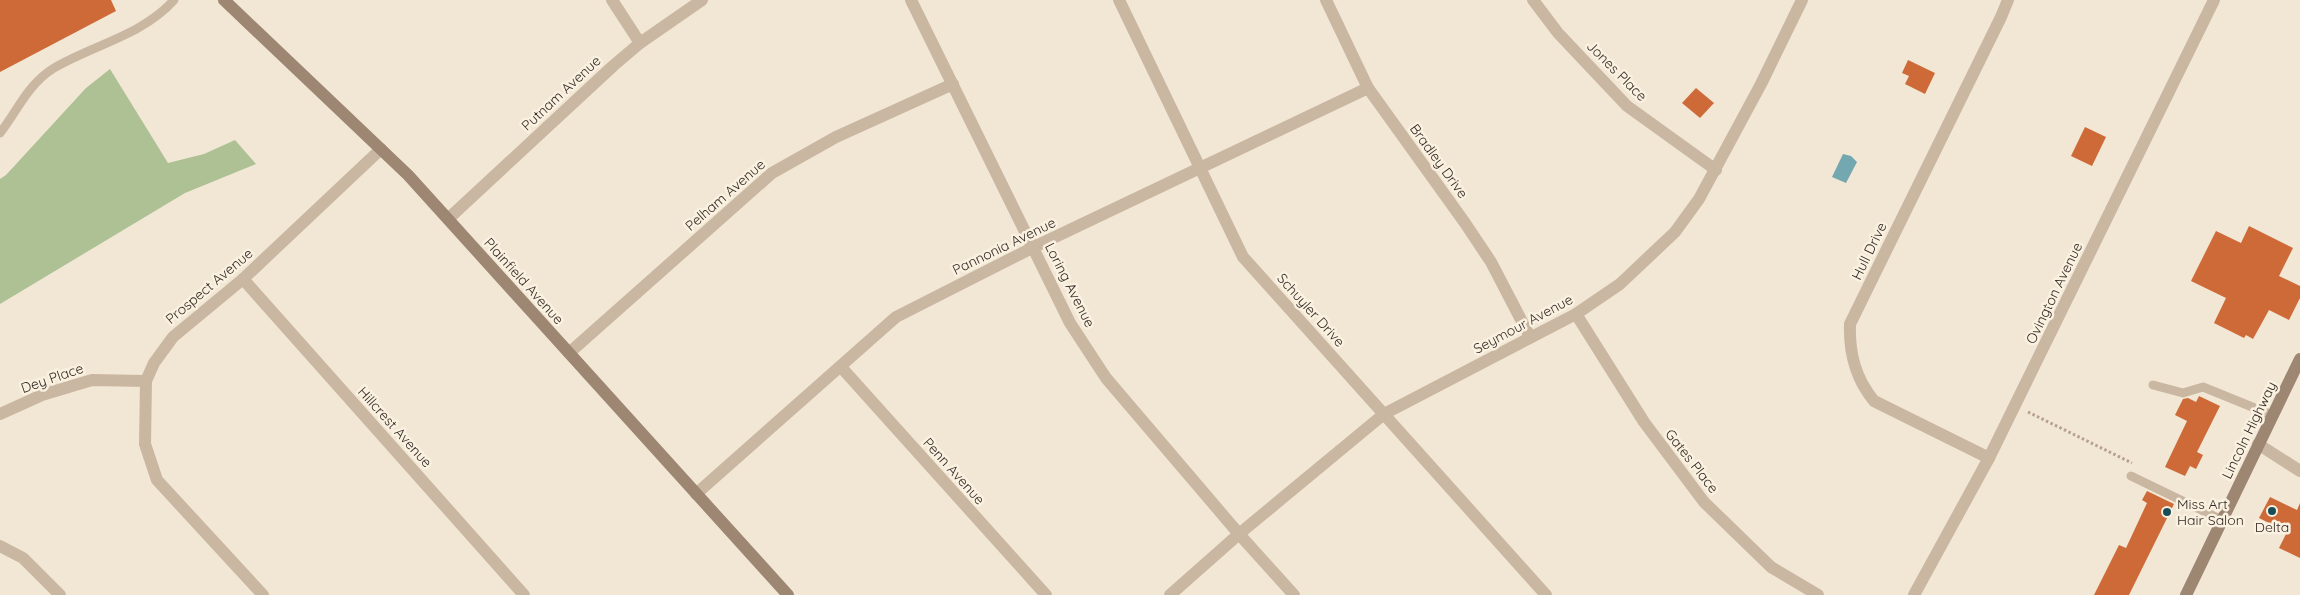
<svg xmlns="http://www.w3.org/2000/svg" width="2300" height="595" font-family="Quicksand,sans-serif">
  <style>
    .green { fill: #aec195 }
    .water { fill: #73a8b0 }
    .building { fill: #cd6a38 }
    .lines { fill: none; stroke-linecap: round; stroke-linejoin: round }
    .path { stroke: #b6a18b; stroke-width: 3; stroke-dasharray: 2.5 2.5; stroke-linecap: butt }
    .lane { stroke: #cab7a1; stroke-width: 9 }
    .street { stroke: #cab7a1; stroke-width: 12 }
    .secondary { stroke: #9d8672; stroke-width: 12 }
    .poi-dot { fill: #184d57; stroke: #faf1e1; stroke-width: 2 }
    .labels { text-anchor: middle; stroke-width: 5; stroke-linejoin: round; paint-order: stroke }
    .street-label { font-size: 14px; fill: #342a24; stroke: #faf1e1 }
    .poi-label { font-size: 14px; fill: #342a24; stroke: #faf1e1; text-anchor: start }
  </style>
  <rect width="100%" height="100%" fill="#f2e7d5"/>
  <!-- green -->
  <path class="green" d="M110,69L168,163L204,154L235,140L256,164L185,193L0,304V179L6,175L86,88Z"/>
  <!-- water -->
  <path class="water" d="M1843,154L1851,156L1857,162L1846,183L1832,177Z"/>
  <!-- building -->
  <g class="building">
    <path d="M0,0H111L116,11L0,72Z"/>
    <path d="M1908,60L1935,73L1925,94L1905,84L1909,76L1902,73Z"/>
    <path d="M1696,88L1714,103L1700,118L1682,103Z"/>
    <path d="M2085,127L2106,137L2092,166L2071,156Z"/>
    <path d="M2249,226L2293,248L2279,276L2300,286V298L2289,320L2269,310L2253,339L2246,335L2244,338L2214,323L2226,298L2191,281L2216,231L2241,243Z"/>
    <path d="M2199,396L2220,406L2197,452L2203,455L2196,469L2190,466L2185,476L2165,467L2187,421L2175,415L2183,399L2188,398L2196,402Z"/>
    <path d="M2147,491L2174,504L2129,595H2094L2119,545L2126,548L2147,503L2142,500Z"/>
    <path d="M2270,497L2297,510L2300,503V558L2279,548L2287,532L2259,518Z"/>
  </g>
  <g class="lines">
    <!-- path -->
    <path class="path" d="M2028,412L2132,463"/>
    <!-- lane -->
    <g class="lane">
      <path d="M0,133C18,110 28,84 54,68C93,45 143,35 174,0"/>
      <path d="M2153,385L2183,393L2203,387L2272,415"/>
      <path d="M2131,476L2222,520"/>
    </g>
    <!-- street -->
    <g class="street">
      <path d="M612,0L640,43"/>
      <path d="M911,0L1070,323L1106,378L1239,534L1294,595"/>
      <path d="M1119,0L1243,257L1546,595"/>
      <path d="M1326,0L1368,88L1465,223L1491,262L1530,337"/>
      <path d="M1533,0L1558,33L1627,106L1716,170"/>
      <path d="M448,219L613,66L640,43L702,0"/>
      <path d="M243,279L524,595"/>
      <path d="M1576,314L1644,422L1704,502L1771,567L1818,595"/>
      <path d="M569,353L772,173L836,137L953,84"/>
      <path d="M841,367L1046,595"/>
      <path d="M0,414L42,395L92,380L146,381"/>
      <path d="M2258,444L2300,471"/>
      <path d="M1989,458L1874,401C1855,378 1849,353 1850,324L2001,17L2008,0"/>
      <path d="M696,494L896,317L1034,247L1368,88"/>
      <path d="M0,546L23,558L60,595"/>
      <path d="M263,595L157,480L145,444L146,381L154,363L173,337L243,279L381,149"/>
      <path d="M1170,595L1239,534L1384,414L1576,314L1620,284L1675,232L1699,199L1761,84L1802,0"/>
      <path d="M1914,595L1989,458L2214,0"/>
    </g>
    <!-- secondary -->
    <g class="secondary">
      <path d="M224,0L408,175L788,595"/>
      <path d="M2186,595L2300,359"/>
    </g>
  </g>
  <!-- markers -->
  <g class="poi-dot">
    <circle cx="2272" cy="511" r="5"/>
    <circle cx="2167" cy="512" r="5"/>
  </g>
  <g class="labels">
    <!-- street labels -->
    <g class="street-label">
      <text transform="translate(1617 71) rotate(45)" y="5">Jones Place</text>
      <text transform="translate(561 93) rotate(-43)" y="5">Putnam Avenue</text>
      <text transform="translate(1439 161) rotate(54)" y="5">Bradley Drive</text>
      <text transform="translate(725 195) rotate(-41)" y="5">Pelham Avenue</text>
      <text transform="translate(1004 246) rotate(-26)" y="5">Pannonia Avenue</text>
      <text transform="translate(1869 251) rotate(-64)" y="5">Hull Drive</text>
      <text transform="translate(524 281) rotate(48)" y="5">Plainfield Avenue</text>
      <text transform="translate(1070 285) rotate(63)" y="5">Loring Avenue</text>
      <text transform="translate(209 286) rotate(-40)" y="5">Prospect Avenue</text>
      <text transform="translate(2054 293) rotate(-64)" y="5">Ovington Avenue</text>
      <text transform="translate(1311 310) rotate(48)" y="5">Schuyler Drive</text>
      <text transform="translate(1523 324) rotate(-28)" y="5">Seymour Avenue</text>
      <text transform="translate(52 378) rotate(-19)" y="5">Dey Place</text>
      <text transform="translate(395 427) rotate(48)" y="5">Hillcrest Avenue</text>
      <text transform="translate(2249 430) rotate(-64)" y="5">Lincoln Highway</text>
      <text transform="translate(1692 461) rotate(52)" y="5">Gates Place</text>
      <text transform="translate(954 471) rotate(48)" y="5">Penn Avenue</text>
    </g>
    <!-- poi labels -->
    <g class="poi-label">
      <text x="2177" y="509">Miss Art<tspan x="2177" dy="16">Hair Salon</tspan></text>
      <text x="2272" y="532" text-anchor="middle">Delta</text>
    </g>
  </g>
</svg>
